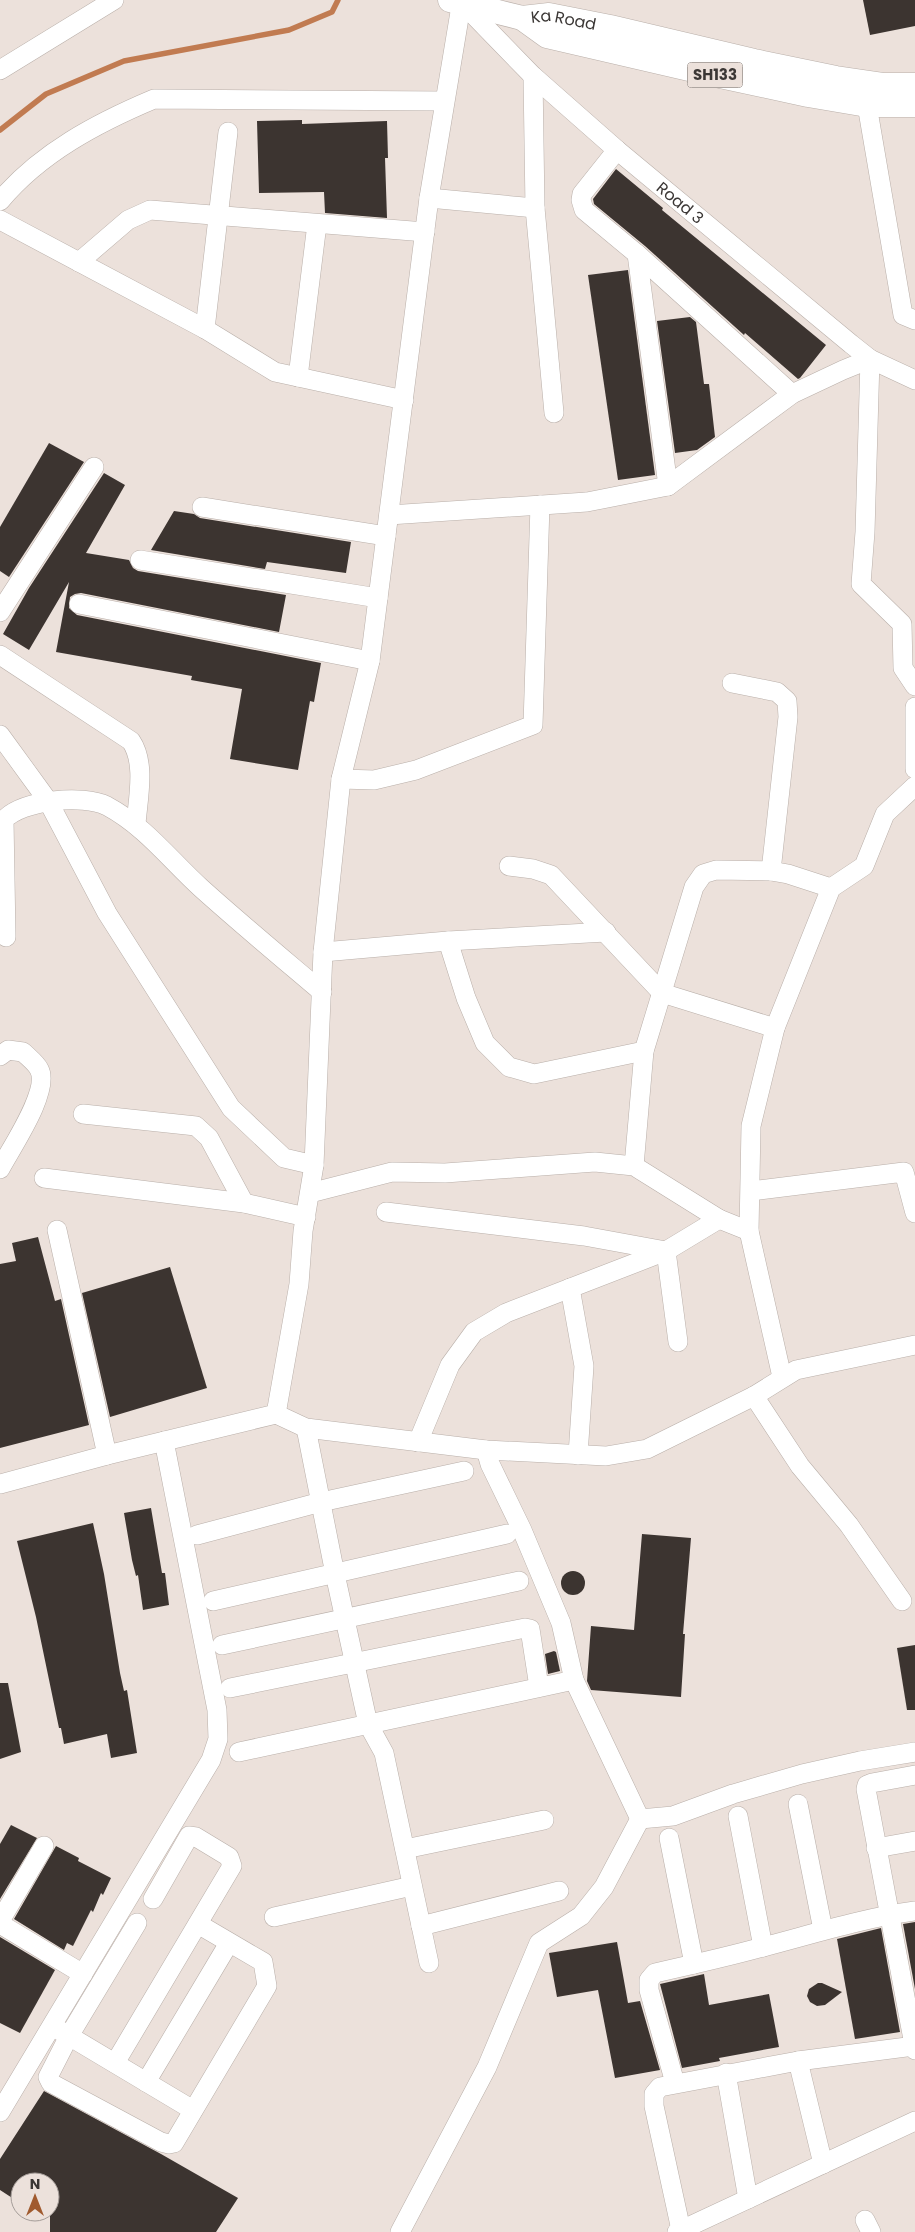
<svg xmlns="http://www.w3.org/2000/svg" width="915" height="2232" font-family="Poppins,sans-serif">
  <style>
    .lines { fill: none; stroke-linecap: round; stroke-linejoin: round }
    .stream { stroke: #c17b51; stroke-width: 5.5 }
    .building { fill: #3c3430 }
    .minor-casing { stroke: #b9afa9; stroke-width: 20 }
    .major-casing { stroke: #b9afa9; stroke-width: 25 }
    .minor { stroke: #fff; stroke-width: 19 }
    .major { stroke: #fff; stroke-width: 24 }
    .labels { text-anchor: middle; stroke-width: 5; stroke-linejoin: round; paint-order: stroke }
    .shield { fill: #ece1db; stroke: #706a67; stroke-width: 1 }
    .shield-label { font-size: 15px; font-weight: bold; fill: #3b3735 }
    .street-label { font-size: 16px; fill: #3b3735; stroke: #ece1db }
  </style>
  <rect width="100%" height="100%" fill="#ece1db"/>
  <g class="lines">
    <!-- stream -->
    <path class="stream" d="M0,130L46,94L124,61L289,30L332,12L338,0"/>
  </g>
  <!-- building -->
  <g class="building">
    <path d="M863,0H915V26L870,35Z"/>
    <path d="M302,120V124L387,121L388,158H385L387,218L325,213L324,192L259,193L257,121Z"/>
    <path d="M616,169L663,208L662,210L826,345L800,378L798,379L745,333L744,335L645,246L594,204L593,199Z"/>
    <path d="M628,270L655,475L618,480L588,275Z"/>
    <path d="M690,317L696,322L704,384H709L715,437L697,450L675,453L657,321Z"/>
    <path d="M49,443L84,462L9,577L0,571V527Z"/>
    <path d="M104,473L125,485L86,553L129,560L133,568L138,571L286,595L279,632L81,593L75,594L70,597L69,608L77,615L321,663L314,702L310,701L298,770L230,759L242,689L191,680L192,676L56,652L69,582L29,650L3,634L29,588Z"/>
    <path d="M174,511L194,514L200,518L351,542L346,573L267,562L265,569L151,550Z"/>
    <path d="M38,1237L55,1301L61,1299L89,1425L0,1448V1264L16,1261L12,1243Z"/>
    <path d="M170,1267L207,1388L110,1417L82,1293Z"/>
    <path d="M151,1508L162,1573H165L169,1605L143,1610L138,1575L136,1576L132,1560L124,1513Z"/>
    <path d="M93,1523L104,1574L120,1673L124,1691L127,1690L137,1753L111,1758L107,1734L64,1744L61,1728H59L36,1617L17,1541Z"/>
    <path d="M642,1534L691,1538L683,1634H685L681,1697L591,1690L587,1681L591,1626L634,1630Z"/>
    <circle cx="573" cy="1583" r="12"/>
    <path d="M915,1645V1710H907L897,1648Z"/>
    <path d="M554,1651L556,1652L560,1671L548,1674L545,1654Z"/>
    <path d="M0,1683H8L21,1752L0,1759Z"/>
    <path d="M11,1825L37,1838L0,1899V1844Z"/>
    <path d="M56,1846L79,1858L78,1861L111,1878L103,1895L101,1893L93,1912L91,1910L73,1946L67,1943L64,1950L14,1919Z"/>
    <path d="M915,1922V1989L903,1924Z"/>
    <path d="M881,1928L900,2032L855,2039L837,1939Z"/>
    <path d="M0,1937L55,1970L20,2033L0,2023Z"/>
    <path d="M617,1942L628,2003L640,2001L660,2070L615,2078L598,1990L557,1997L549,1953Z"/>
    <path d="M704,1974L709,2005L769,1994L779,2047L719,2058L720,2061L682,2068L660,1984Z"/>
    <path d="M818,1983H822L842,1992L825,2005L817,2006L810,2002L807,1996L809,1989Z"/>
    <path d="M44,2091L161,2154L238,2198L216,2232H50V2182H20V2203L0,2190V2159Z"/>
  </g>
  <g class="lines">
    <defs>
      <g id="minor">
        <path id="s1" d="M462,3L533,76L617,150L851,344L870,359L915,380"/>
        <path d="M0,70L114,0"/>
        <path d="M533,76L535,208"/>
        <path d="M867,105L903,315L915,320"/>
        <path d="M617,150L582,194L581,200L584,210L637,254"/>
        <path d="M429,198L535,208L554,413"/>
        <path d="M0,201C40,153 97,123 154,99L444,101"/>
        <path d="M0,220L205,329L275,372L404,400"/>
        <path d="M79,262L128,220L150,210L425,232"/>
        <path d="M205,329L228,132"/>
        <path d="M298,377L317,224"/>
        <path d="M668,486L637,254L792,394"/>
        <path d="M202,507L386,536"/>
        <path d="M389,515L587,502L668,486L792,394L843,370L870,359L865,532L861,584L902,624L903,668L915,686"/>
        <path d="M140,560L378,598"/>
        <path d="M79,604L370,661"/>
        <path d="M0,612L94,467"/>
        <path d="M0,655L131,741C146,763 138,798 136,824"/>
        <path d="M732,683L777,692L787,701L788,717L771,871"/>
        <path d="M915,707V769"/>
        <path d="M0,735L48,801L107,913L231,1108L284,1158L314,1165"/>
        <path d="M341,779L374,780L416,770L533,725L540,505"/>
        <path d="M509,866L533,869L551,875L662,993L775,1028"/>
        <path d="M6,937L4,820C22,800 83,794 107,806C146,827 170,860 201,888C241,924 282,958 322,992"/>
        <path d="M448,941L466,998L485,1043L509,1067L534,1074L644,1051"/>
        <path d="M323,952L448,941L606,932"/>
        <path d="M0,1056L8,1050L23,1052C28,1057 36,1063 39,1069C51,1090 11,1148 0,1169"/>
        <path d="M83,1114L196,1126L209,1138L244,1203"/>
        <path d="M634,1166L644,1051L694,887L703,874L716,870L771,871L788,874L831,888"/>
        <path d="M44,1178L244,1203L306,1217"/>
        <path d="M751,1191L904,1172L915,1213"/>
        <path d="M310,1193L392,1172L445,1173L595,1162L634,1166L719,1219L749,1231"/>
        <path d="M386,1212L584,1236L666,1251L678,1342"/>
        <path d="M57,1230L107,1455"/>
        <path d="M570,1288L584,1366L578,1455"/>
        <path d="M782,1377L749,1231L751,1126L775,1028L831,888L864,866L885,814L915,786"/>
        <path d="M754,1396L800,1466L849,1525L902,1601"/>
        <path d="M276,1414L306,1428L486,1450L606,1456L647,1449L754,1396L796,1370L915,1345"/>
        <path d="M306,1428L335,1574L368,1724L384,1753L429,1963"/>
        <path d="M418,1442L450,1365L474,1332L506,1313L666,1251L719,1219"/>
        <path d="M486,1450L490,1464L522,1530L561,1623L574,1680L640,1819L673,1816L733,1794L802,1774L860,1761L915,1752"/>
        <path d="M0,1484L107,1455L276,1414L299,1284L303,1231L314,1165L323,952L341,779L370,661L429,198L462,0"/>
        <path d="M197,1535L321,1502L464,1471"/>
        <path d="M213,1601L507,1534"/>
        <path d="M222,1645L519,1581"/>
        <path d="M230,1688L525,1628L530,1629L539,1687"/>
        <path d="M239,1752L574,1680"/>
        <path d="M915,1775L872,1783L867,1785L866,1789L915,2050"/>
        <path d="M798,1804L823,1930"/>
        <path d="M738,1816L763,1947"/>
        <path d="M669,1838L694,1964"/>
        <path d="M876,1848L915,1841"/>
        <path d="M405,1849L544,1820"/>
        <path d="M274,1917L412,1886"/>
        <path d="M0,1921L44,1846"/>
        <path d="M137,1923L69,2036L48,2077L51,2083L161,2142L169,2144L174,2143L267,1986L263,1962L198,1924"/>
        <path d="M0,1924L83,1974"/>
        <path d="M421,1926L559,1891"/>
        <path d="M59,2030L193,2110"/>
        <path d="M798,2061L823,2164"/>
        <path d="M115,2063L232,1866L229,1857L196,1837L189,1836L153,1899"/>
        <path d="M726,2073L748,2199"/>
        <path d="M146,2082L229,1943"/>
        <path d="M675,2083L649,1990V1980L655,1973C691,1965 727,1957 763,1947C813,1934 863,1918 915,1911"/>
        <path d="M0,2112L211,1760L218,1739L217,1710L164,1441"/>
        <path d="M865,2220L871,2232"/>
        <path d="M681,2230L654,2106V2094L660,2087L798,2061L915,2046"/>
        <path d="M400,2232L487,2067L539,1943L581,1916L604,1887L640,1819"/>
        <path d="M677,2232L915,2121"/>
      </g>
      <g id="major">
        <path d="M450,0L522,18L547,36L711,74L808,95L867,105H915"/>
        <path id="s2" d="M522,18L549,15L610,27L754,61L836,78L884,85H915"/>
      </g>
    </defs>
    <!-- minor casing -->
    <use href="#minor" class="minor-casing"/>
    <!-- major casing -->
    <use href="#major" class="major-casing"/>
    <!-- minor -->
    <use href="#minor" class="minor"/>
    <!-- major -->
    <use href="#major" class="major"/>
  </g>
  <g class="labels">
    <!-- shield labels -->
    <rect class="shield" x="687.5" y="62.5" width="55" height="25" rx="4"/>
    <g class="shield-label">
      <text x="715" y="80">SH133</text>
    </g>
    <!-- street labels -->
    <g class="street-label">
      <text dy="6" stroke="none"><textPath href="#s2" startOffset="42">Ka Road</textPath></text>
      <text dy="6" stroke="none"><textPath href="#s1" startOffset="296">Road 3</textPath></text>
    </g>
  </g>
  <!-- north arrow -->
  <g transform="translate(35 2197)"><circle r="24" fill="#ece1db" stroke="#a59d99"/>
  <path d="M0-4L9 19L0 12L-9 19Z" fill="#a05a2e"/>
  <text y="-8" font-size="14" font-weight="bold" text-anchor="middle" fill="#3b3735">N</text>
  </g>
</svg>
